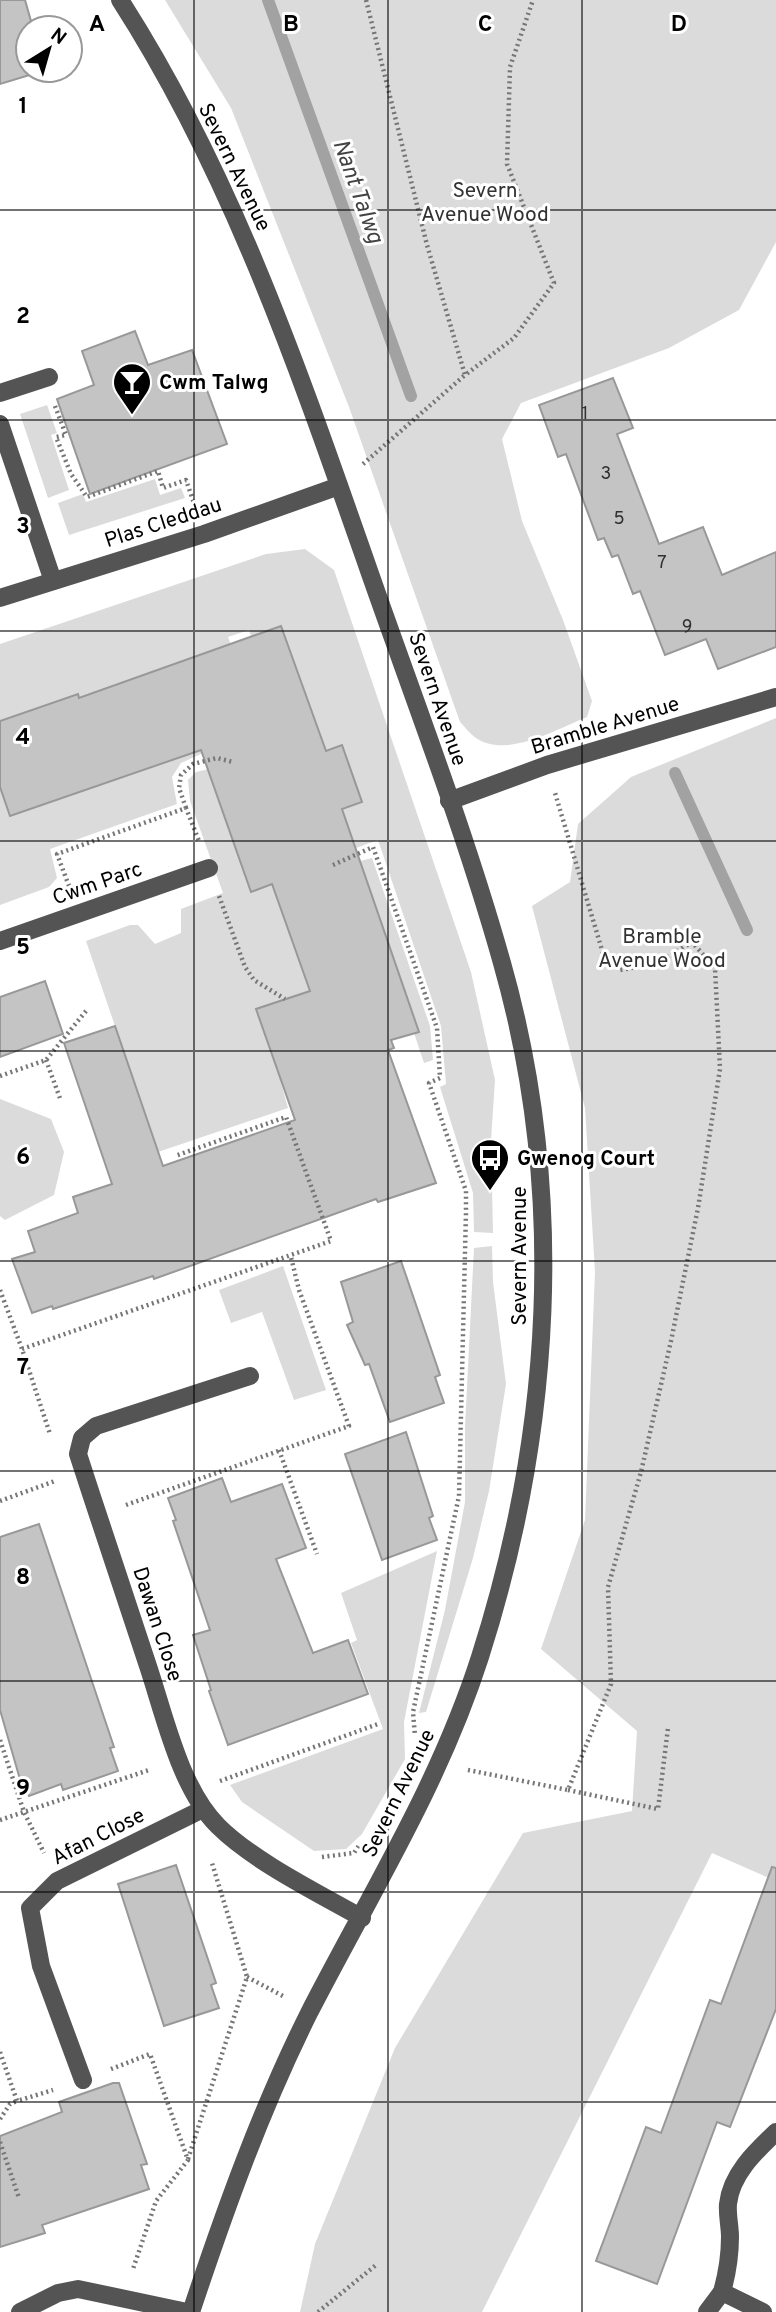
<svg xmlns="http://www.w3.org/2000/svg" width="776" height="2312" font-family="Overpass,sans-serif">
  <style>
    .green { fill: #dbdbdb }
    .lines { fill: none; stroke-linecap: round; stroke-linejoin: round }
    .stream { stroke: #a2a2a2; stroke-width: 12 }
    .building { fill: #c4c4c4; stroke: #989898; stroke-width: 2 }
    .path { stroke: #767676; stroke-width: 4.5; stroke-dasharray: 2 3.5; stroke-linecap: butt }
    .minor { stroke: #545454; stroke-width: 18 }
    .grid { fill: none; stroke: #000; stroke-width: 2; stroke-opacity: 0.55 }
    .labels { text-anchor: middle; stroke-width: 6; stroke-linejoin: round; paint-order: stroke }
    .number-label { font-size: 18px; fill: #313131 }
    .street-label { font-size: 21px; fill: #000; stroke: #fff }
    .park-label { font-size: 21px; fill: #323232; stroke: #fff }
    .poi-label { font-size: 21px; font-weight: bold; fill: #000; stroke: #fff; text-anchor: start }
    .water-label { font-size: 23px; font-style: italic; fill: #434343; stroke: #fff }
    .grid-label { font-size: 23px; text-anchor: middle; font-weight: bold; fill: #000; stroke: #fff; stroke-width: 6; stroke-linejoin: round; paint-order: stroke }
  </style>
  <rect width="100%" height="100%" fill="#fff"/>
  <!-- green -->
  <g class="green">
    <path d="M165,0H776V242L739,310L669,348L521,403L502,439L522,521L563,620L592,701L587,717C557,729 506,759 476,738C470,734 465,727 460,722L349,407L231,108Z"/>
    <path d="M47,405L57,433L51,435L69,490L48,498L20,414Z"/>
    <path d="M155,479L160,495L181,488L185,498L69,535L58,503L83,494L86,502Z"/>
    <path d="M305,549L334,570L471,972L495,1080L491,1140L493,1233L474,1232L473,1193L440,1087L446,1084L441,1026L378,840L356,848L342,809L362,801L342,746L325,751L281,626L251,636L249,630L228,637L237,662L122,705L0,721V644L266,554Z"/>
    <path d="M776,718V1881L712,1853L482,2312H300L315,2244L395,2048L523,1833L632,1811L637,1731L541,1649L585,1520L595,1272L585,1108L532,906L570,882L578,824L631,777Z"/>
    <path d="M243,735L181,763L172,777L177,804L50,849L57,878L49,887L0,905V787L10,816L116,753L125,777Z"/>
    <path d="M221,766L252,892L272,884L314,989L257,1009L276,1065L288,1108L158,1152L86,941L130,925H138L155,944L181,933V909L223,893L190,801L188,780L196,772Z"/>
    <path d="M372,858L430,1026L433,1060L424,1063L414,1033L372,975L397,966L360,861Z"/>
    <path d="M0,1099L51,1119L64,1152L54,1195L5,1220L0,1216Z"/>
    <path d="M492,1246L493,1282L506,1384L489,1491L473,1558L426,1712L419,1713L445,1610L465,1502V1426L474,1248Z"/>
    <path d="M283,1266L326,1390L294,1400L262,1312L231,1323L219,1290Z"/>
    <path d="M437,1551L404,1722L405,1759L362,1834L346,1849L314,1851L242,1802L230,1785L383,1729L351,1643L357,1640L341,1593Z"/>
  </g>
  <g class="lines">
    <!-- stream -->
    <g class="stream">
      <path d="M268,0L411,396"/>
      <path d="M675,773L747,930"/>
    </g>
  </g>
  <!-- building -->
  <g class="building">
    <path d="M0,0H25L33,28H28V70H46L0,84Z"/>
    <path d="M135,331L148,365L192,350L227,444L90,494L57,399L94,385L82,351Z"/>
    <path d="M613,378L633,428L617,434L659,544L703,527L722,575L776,552V647L718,669L706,639L665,655L640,591L633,594L618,555L612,557L604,538L598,540L566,454L558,457L539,405Z"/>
    <path d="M281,626L326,751L342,745L362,802L342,809L419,1032L391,1040L394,1048L388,1050L436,1183L378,1202L376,1199L154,1279L153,1276L53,1309L52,1306L32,1313L12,1259L35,1252L28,1231L78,1213L73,1197L112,1184L64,1043L115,1026L163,1166L295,1120L256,1009L310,991L272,884L251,892L201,750L10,816L0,787V721L78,694L79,698Z"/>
    <path d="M45,981L63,1034L0,1057V997Z"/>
    <path d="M401,1261L440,1375L435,1377L444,1403L390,1422L369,1364L365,1365L347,1325L353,1322L341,1282Z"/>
    <path d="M406,1432L433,1516L429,1518L437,1540L382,1560L345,1454Z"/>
    <path d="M222,1478L231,1502L282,1484L306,1548L276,1559L313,1653L348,1640L368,1694L228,1745L209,1691L211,1690L193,1635L210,1630L173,1521L176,1520L168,1498Z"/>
    <path d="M39,1524L114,1747L110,1748L118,1771L63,1790L61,1784L29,1796L19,1776L0,1710V1537Z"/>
    <path d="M176,1865L216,1983L211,1985L219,2008L164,2026L118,1884Z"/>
    <path d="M772,1867L776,1868V2009L730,2127L717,2122L657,2284L596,2261L646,2127L661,2133L710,2000L721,2004Z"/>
    <path d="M113,2083H119L147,2164L141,2165L149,2189L42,2225L45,2233L0,2247V2136L62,2112L59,2102Z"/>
  </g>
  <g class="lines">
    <!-- path -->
    <g class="path">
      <path d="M366,0L427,245L465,375L514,338L554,283L507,164L510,67L533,0"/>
      <path d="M55,406L66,435L56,437L71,474L87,497L158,471L163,488L186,480L195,506"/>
      <path d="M363,464L465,375"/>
      <path d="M186,808L179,788L181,775L193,764L217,758L233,762"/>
      <path d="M333,865L373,847L437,1028L440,1078L429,1083L466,1191V1212L459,1496L413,1712L415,1736"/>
      <path d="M69,886L57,854L186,808L199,841"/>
      <path d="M219,896L245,967L254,980L285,999"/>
      <path d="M46,1060L61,1101"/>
      <path d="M0,1076L46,1060L86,1011"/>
      <path d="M0,1290L22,1349L50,1434"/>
      <path d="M22,1349L331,1241L286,1117L175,1156"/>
      <path d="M279,1450L317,1554"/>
      <path d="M0,1501L55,1481"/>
      <path d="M126,1505L349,1426L299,1290L291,1257"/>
      <path d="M0,1740L24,1812L44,1853"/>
      <path d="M468,1770L568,1790L611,1684L608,1587L641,1472L671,1341L698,1208L720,1069L715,968L692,942L656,964L620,970L605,960L555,793"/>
      <path d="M220,1781L378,1724"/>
      <path d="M568,1790L658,1809L668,1728"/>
      <path d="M0,1820L149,1770"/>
      <path d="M322,1857L354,1853L360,1844"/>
      <path d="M247,1977L283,1996"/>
      <path d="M0,2052L17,2101L53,2090"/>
      <path d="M111,2069L150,2054L188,2160L156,2201L133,2269"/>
      <path d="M0,2119L10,2104L17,2101"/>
      <path d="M0,2142L19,2198"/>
      <path d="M188,2159L247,1977L212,1863"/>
      <path d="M318,2312L376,2265"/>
    </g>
    <!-- minor -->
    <g class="minor">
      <path d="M120,0C232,174 299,371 367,565C413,697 464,828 502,963C567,1192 552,1432 480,1657C439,1785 370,1894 309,2013C261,2109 225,2210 191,2312"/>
      <path d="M0,393L49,377"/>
      <path d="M0,424L53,581"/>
      <path d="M0,598L204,534L339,486"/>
      <path d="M449,801L547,765L776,697"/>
      <path d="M0,941L209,868"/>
      <path d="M250,1376L96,1426L82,1438L78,1454C101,1525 125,1596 148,1666C165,1717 180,1788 218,1826C253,1861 318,1893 362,1918"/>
      <path d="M83,2080L41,1966L30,1908L57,1881L203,1809"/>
      <path d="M20,2312L58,2293L78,2289L187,2312"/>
      <path d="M707,2312L722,2292"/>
      <path d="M763,2312L722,2292C727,2274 730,2256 730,2237C730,2226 727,2215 728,2204C731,2174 756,2151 776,2132"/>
    </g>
  </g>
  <!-- grid -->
  <path class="grid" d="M194,0V2312M388,0V2312M582,0V2312M0,210H776M0,420H776M0,631H776M0,841H776M0,1051H776M0,1261H776M0,1471H776M0,1681H776M0,1892H776M0,2102H776"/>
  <!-- icons -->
  <defs>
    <symbol id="bar-pin" viewBox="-11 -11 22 30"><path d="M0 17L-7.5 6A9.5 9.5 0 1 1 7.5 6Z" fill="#000" stroke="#fff"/><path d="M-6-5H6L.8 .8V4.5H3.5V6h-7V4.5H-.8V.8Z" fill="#fff"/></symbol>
    <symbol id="bus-pin" viewBox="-11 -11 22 30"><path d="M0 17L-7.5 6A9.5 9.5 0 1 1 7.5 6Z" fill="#000" stroke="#fff"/><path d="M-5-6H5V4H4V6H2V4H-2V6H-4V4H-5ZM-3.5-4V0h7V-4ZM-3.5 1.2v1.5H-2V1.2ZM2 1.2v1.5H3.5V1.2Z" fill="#fff"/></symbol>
  </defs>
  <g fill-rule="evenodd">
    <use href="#bar-pin" x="110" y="360" width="44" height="60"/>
    <use href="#bus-pin" x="468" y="1136" width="44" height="60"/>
  </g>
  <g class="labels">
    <!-- number labels -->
    <g class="number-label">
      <text x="585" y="419">1</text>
      <text x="606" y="479">3</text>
      <text x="619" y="524">5</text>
      <text x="662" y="568">7</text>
      <text x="687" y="632">9</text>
    </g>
    <!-- street labels -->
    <g class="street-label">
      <text transform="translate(235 167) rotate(64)" y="7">Severn Avenue</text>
      <text transform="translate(163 522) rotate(-18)" y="7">Plas Cleddau</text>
      <text transform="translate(438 699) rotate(71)" y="7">Severn Avenue</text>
      <text transform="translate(605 725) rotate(-17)" y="7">Bramble Avenue</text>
      <text transform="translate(97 883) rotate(-19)" y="7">Cwm Parc</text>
      <text transform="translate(519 1256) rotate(-90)" y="7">Severn Avenue</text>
      <text transform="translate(158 1624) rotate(72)" y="7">Dawan Close</text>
      <text transform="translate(398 1793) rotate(-64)" y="7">Severn Avenue</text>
      <text transform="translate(98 1836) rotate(-27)" y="7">Afan Close</text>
    </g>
    <!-- park labels -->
    <g class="park-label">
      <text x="485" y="197">Severn<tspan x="485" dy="24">Avenue Wood</tspan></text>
      <text x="662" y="943">Bramble<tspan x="662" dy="24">Avenue Wood</tspan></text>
    </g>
    <!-- poi labels -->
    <g class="poi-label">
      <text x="159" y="389">Cwm Talwg</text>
      <text x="517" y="1165">Gwenog Court</text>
    </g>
    <!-- water labels -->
    <g class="water-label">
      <text transform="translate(359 191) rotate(70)" y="8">Nant Talwg</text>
    </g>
  </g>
  <g class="grid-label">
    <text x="97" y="31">A</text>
    <text x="291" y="31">B</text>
    <text x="485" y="31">C</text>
    <text x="679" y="31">D</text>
    <text x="23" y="113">1</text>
    <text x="23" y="323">2</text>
    <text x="23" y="533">3</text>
    <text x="23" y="744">4</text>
    <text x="23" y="954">5</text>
    <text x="23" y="1164">6</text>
    <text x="23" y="1374">7</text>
    <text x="23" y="1584">8</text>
    <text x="23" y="1795">9</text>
  </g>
  <!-- north arrow -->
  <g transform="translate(49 49) rotate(37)"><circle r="33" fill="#ffffff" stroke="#999999" stroke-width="2"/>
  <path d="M0-5L12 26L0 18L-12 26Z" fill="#000000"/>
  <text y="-10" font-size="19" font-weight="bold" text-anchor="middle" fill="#000000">N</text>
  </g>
</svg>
